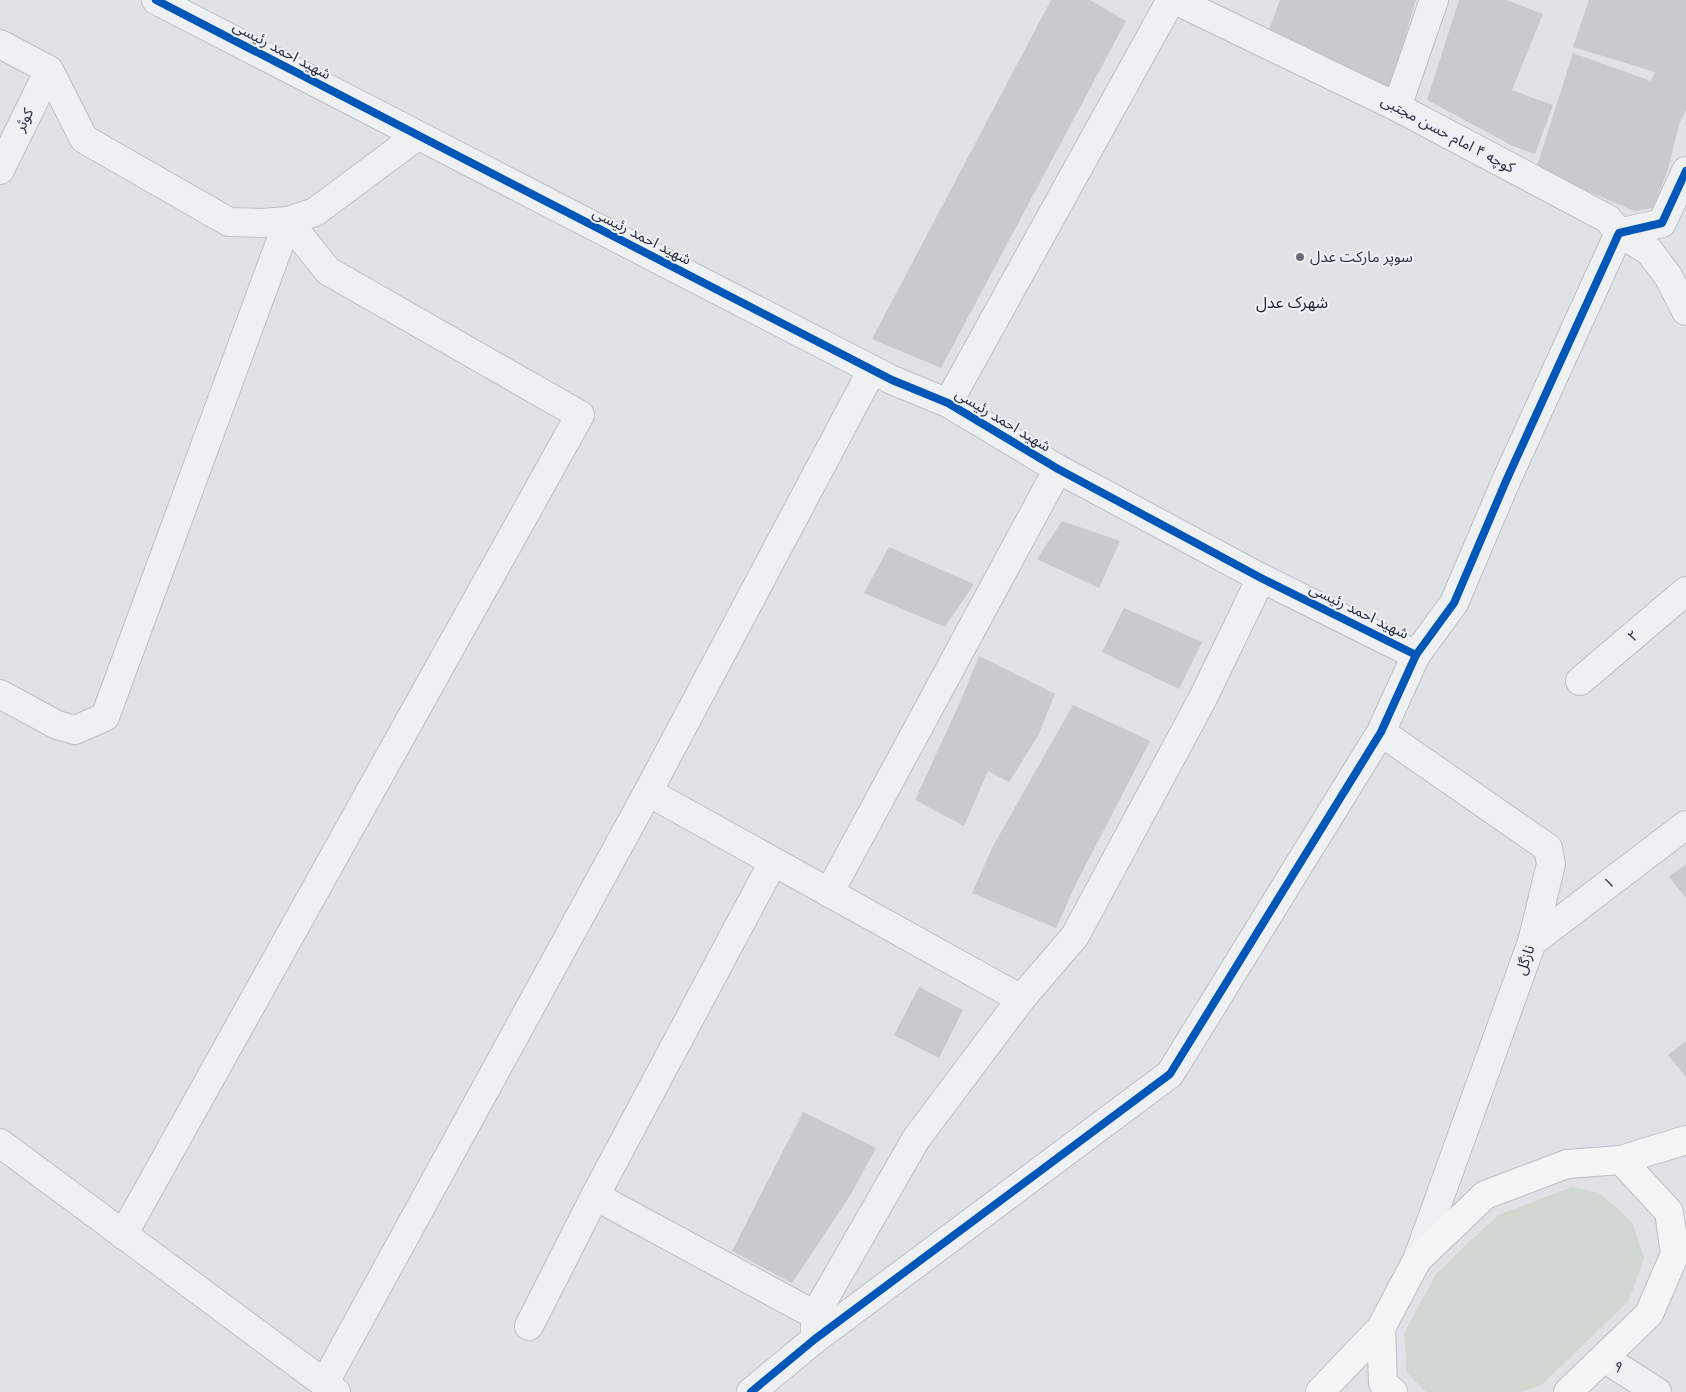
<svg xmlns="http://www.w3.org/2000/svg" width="1686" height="1392" font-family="Mulish,'Noto Sans Arabic',sans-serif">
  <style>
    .green { fill: #d0d8d1 }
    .building { fill: #c8cacd }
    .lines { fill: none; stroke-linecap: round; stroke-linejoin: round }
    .minor-casing { stroke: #bec0c3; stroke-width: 30 }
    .major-casing { stroke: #bcbfc3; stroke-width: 30 }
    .minor { stroke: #eff0f2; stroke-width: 28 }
    .major { stroke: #f4f5f5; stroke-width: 28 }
    .cycleway-casing { stroke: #edf0f5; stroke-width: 11 }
    .cycleway { stroke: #0057b8; stroke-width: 8 }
    .poi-dot { fill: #686d78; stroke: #edf0f5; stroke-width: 2 }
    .labels { text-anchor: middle; stroke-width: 4; stroke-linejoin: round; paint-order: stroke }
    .street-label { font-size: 15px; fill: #282e3d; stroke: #edf0f5 }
    .poi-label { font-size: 15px; fill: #282e3d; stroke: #edf0f5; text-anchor: start }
    .neighbourhood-label { font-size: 16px; fill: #1a202e; stroke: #edf0f5 }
  </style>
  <rect width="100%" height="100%" fill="#e0e2e5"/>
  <!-- green -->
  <path class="green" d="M1572,1187L1600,1193L1632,1222L1644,1258L1629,1300L1542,1385L1521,1392H1426L1407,1373L1404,1333L1436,1274L1498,1215Z"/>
  <!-- building -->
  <g class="building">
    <path d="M1051,0H1090L1126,21L941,368L872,339Z"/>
    <path d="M1280,0H1416L1389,91L1267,35Z"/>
    <path d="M1459,0H1506L1543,14L1512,90L1553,105L1535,154L1513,146L1427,100Z"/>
    <path d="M1589,0H1686V110L1679,125L1668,169L1653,208L1634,211L1536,169L1573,53L1651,81L1655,72L1573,47Z"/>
    <path d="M1062,521L1120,541L1099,588L1037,559Z"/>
    <path d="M889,547L974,584L945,627L864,593Z"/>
    <path d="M1124,608L1202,642L1179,689L1102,652Z"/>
    <path d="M979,656L1055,694L1038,736L1009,782L988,771L964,826L915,800L961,700Z"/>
    <path d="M1073,705L1150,741L1076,884L1056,928L972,893L993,846Z"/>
    <path d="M1686,864V898L1669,877Z"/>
    <path d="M919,987L963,1010L939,1058L894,1035Z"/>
    <path d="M1686,1041V1077L1668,1055Z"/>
    <path d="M803,1112L876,1148L851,1194L792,1283L732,1251Z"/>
  </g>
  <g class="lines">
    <defs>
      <g id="minor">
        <path d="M156,0L892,380L948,403L1058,469L1261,578L1416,655"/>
        <path d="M1175,0L1397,107L1608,219L1619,233L1649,251L1668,276L1686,311"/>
        <path d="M0,44L49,70L84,139L229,222L262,223L288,221L315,212L417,136"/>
        <path d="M1397,107L1434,0"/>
        <path d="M0,170L49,70"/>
        <path d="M948,403L1171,0"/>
        <path d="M1580,681L1686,591"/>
        <path d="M0,694L57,725L75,730L105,717L288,221"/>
        <path d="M1381,732L1548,848L1551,864L1532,942L1417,1260"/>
        <path d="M648,792L1021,999"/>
        <path d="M829,893L1058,469"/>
        <path d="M1532,942L1686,825"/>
        <path d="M0,1143L336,1392"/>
        <path d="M595,1196L815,1315"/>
        <path d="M123,1235L580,415L328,271L288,221"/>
        <path d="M529,1326L595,1196L773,862"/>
        <path d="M815,1339V1315L916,1139L1021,999L1075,936L1203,698L1261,578"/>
        <path d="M1604,1358L1657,1392"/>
        <path d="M324,1384L648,792L872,370"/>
        <path d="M751,1392L815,1339L1170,1074L1381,732L1416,655L1454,603L1506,481L1619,233L1662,223L1686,171"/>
      </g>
      <g id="major">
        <path d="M1621,1160L1686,1140"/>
        <path d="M1320,1392L1381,1328"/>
        <path d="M1393,1392L1383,1383L1381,1328L1417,1260L1485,1195L1567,1164L1621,1160L1669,1212L1675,1254L1649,1314L1568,1392"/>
      </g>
    </defs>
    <!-- minor casing -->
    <use href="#minor" class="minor-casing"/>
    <!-- major casing -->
    <use href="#major" class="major-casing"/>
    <!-- minor -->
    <use href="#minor" class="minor"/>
    <!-- major -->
    <use href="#major" class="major"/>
    <defs>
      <g id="cycleway">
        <path d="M156,0L892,380L948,403L1058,469L1261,578L1416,655"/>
        <path d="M751,1392L815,1339L1170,1074L1381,732L1416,655L1454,603L1506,481L1619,233L1662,223L1686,171"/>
      </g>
    </defs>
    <!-- cycleway casing -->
    <use href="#cycleway" class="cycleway-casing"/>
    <!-- cycleway -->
    <use href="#cycleway" class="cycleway"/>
  </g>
  <!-- markers -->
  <circle class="poi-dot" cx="1300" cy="257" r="5"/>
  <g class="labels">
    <!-- street labels -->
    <g class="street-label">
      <text transform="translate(282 50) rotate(28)" y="5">شهید احمد رئیسی</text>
      <text transform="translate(24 120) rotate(-64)" y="5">کوثر</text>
      <text transform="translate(1448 134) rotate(28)" y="5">کوچه ۴ امام حسن مجتبی</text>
      <text transform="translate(642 236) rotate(27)" y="5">شهید احمد رئیسی</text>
      <text transform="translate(1003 420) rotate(31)" y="5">شهید احمد رئیسی</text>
      <text transform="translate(1359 611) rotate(26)" y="5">شهید احمد رئیسی</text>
      <text transform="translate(1633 636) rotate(-40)" y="5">۲</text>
      <text transform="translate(1609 883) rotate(-37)" y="5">۱</text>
      <text transform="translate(1525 960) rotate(-71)" y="5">نازگل</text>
      <text transform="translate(1618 1367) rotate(33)" y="5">۹</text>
    </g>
    <!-- poi labels -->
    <g class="poi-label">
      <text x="1310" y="262">سوپر مارکت عدل</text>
    </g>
    <!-- neighbourhood labels -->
    <g class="neighbourhood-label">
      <text x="1292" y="308">شهرک عدل</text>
    </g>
  </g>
</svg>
